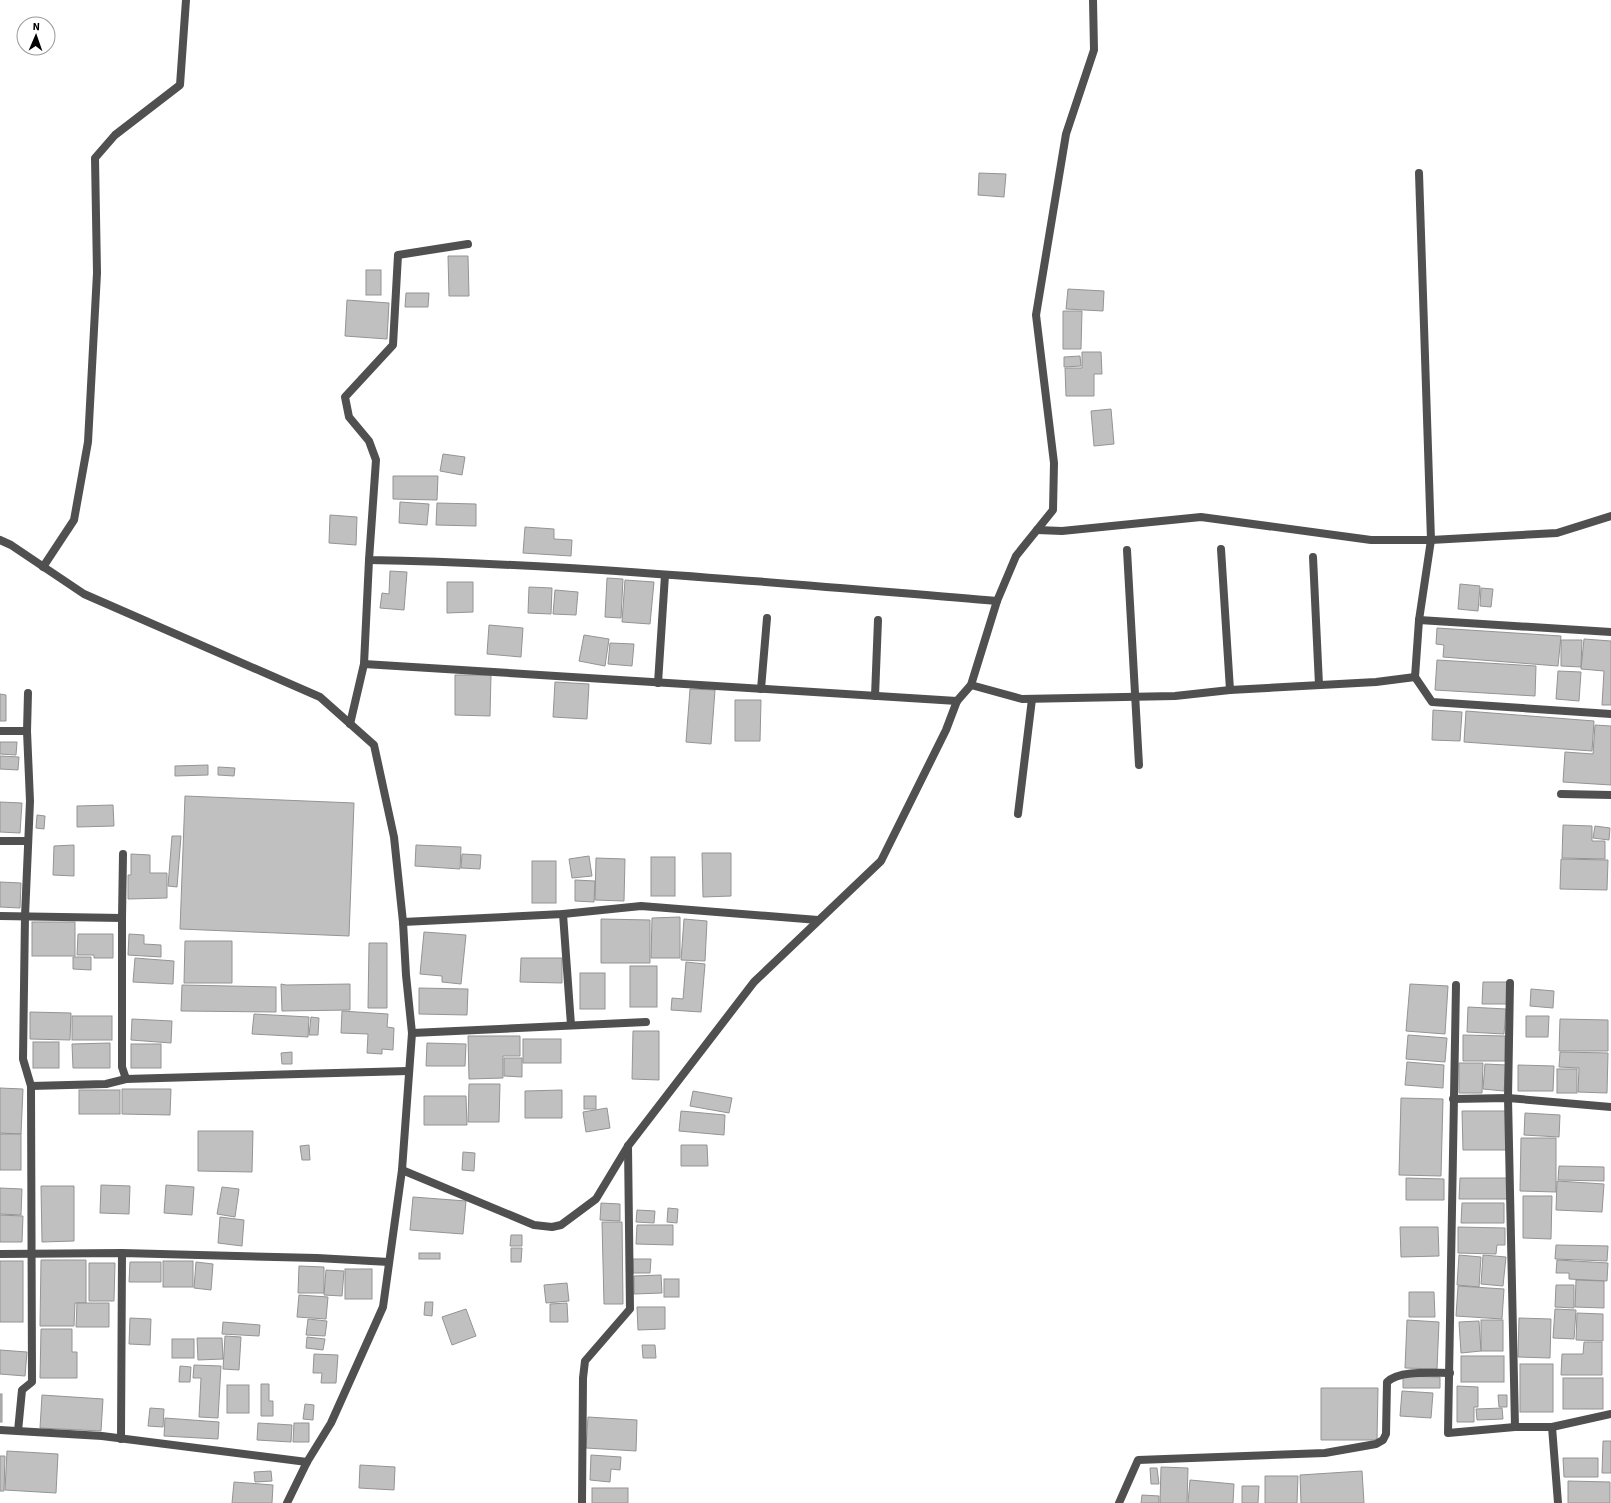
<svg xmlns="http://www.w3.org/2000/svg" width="1611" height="1503" font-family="'Source Sans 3',sans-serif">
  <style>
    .building { fill: #c0c0c0; stroke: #949494 }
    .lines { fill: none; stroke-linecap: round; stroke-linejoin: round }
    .minor { stroke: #505050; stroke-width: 8 }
    .tertiary { stroke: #505050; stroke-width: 8 }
  </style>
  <rect width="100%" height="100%" fill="#fff"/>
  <!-- building -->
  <g class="building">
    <path d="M979,173L1006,174L1004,197L978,195Z"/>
    <path d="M448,256H468L469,296H449Z"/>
    <rect x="366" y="270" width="15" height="25"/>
    <path d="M1068,289L1104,291L1103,311L1066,309Z"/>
    <path d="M406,293H429L428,307H405Z"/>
    <path d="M347,300L389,303L387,339L345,336Z"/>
    <path d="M1063,311H1082L1081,349H1063Z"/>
    <path d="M1082,352H1101L1102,374H1094V396H1066L1065,368H1082Z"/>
    <path d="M1080,356L1081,366L1064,367V357Z"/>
    <path d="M1111,409L1114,444L1094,446L1091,411Z"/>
    <path d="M443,454L465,457L462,475L440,471Z"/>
    <path d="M393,476H438L437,500L393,499Z"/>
    <path d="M400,502L429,504L427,525L399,523Z"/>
    <path d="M437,503L476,504V526L436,525Z"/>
    <path d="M330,515L357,517L356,545L329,543Z"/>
    <path d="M525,527L554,529V539L572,540L571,556L523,553Z"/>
    <path d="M390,571L407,572L404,610L380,608L382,593L389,594Z"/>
    <path d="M607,578L623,579L621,618L605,617Z"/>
    <path d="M625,580L654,582L650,624L622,622Z"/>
    <path d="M447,582H473V612L447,613Z"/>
    <path d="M1460,584L1480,586L1478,611L1458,609Z"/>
    <path d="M529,587L552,588L551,614L528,613Z"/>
    <path d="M1481,588L1493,589L1491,607L1480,606Z"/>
    <path d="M555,590L578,592L576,615L553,614Z"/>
    <path d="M489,625L523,628L521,657L487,654Z"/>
    <path d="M1437,628L1561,636L1558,666L1443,657L1444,645L1436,644Z"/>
    <path d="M584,635L609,639L605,666L579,661Z"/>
    <path d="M1584,639L1611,641V705H1602L1604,671L1581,669Z"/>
    <path d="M1561,640H1582L1581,667L1561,666Z"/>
    <path d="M610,643L634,644L632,666L608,664Z"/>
    <path d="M1437,660L1536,666L1535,696L1435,690Z"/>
    <path d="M1558,671L1581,672L1579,701L1556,699Z"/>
    <path d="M455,675H491L490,716L455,715Z"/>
    <path d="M555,682L589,684L587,719L553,717Z"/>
    <path d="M690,689L715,690L711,744L686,742Z"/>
    <path d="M0,694L6,695V721H0Z"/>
    <path d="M735,700H761L760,741H735Z"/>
    <path d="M1433,710L1462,712L1460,741L1432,740Z"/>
    <path d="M1466,711L1594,721L1592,751L1464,742Z"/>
    <path d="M1595,725L1611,726V785L1563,782L1565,752L1593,754Z"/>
    <path d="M0,742H17L16,755L0,754Z"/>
    <path d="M0,756L19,757L18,770L0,769Z"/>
    <path d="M208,765V775L175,776V766Z"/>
    <path d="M218,767L235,768L234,776L218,775Z"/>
    <path d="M185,796L354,803L349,936L180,929Z"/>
    <path d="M0,802L22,803L20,833L0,832Z"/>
    <path d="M113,805L114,826L77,827V806Z"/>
    <path d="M37,815L45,816L44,829L36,828Z"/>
    <path d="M1563,825L1592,826V841H1605V859L1562,858Z"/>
    <path d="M1595,826L1610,828L1609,840L1593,838Z"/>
    <path d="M172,836H181L177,887L168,886Z"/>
    <path d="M74,845V876L53,875L54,846Z"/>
    <path d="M416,845L461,847L460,869L415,866Z"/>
    <path d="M702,853H731V896L703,897Z"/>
    <path d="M131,854L150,855V873H167V898L128,899V875H131Z"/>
    <path d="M462,854L481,855L480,869L461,868Z"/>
    <path d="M589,856L592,876L572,878L569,859Z"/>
    <rect x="651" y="857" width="24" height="39"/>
    <path d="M596,858L625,859L624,901L595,900Z"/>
    <path d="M1561,859L1608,860L1607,890L1560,889Z"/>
    <rect x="532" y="861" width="24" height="42"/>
    <path d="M575,880L595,881L594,902L575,901Z"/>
    <path d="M0,882L21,883L20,908L0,907Z"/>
    <path d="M680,917V958H651L652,918Z"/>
    <path d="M601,919L650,920V963H601Z"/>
    <path d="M684,919L707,921L705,961L681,960Z"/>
    <rect x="32" y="922" width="43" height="34"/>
    <path d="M424,932L466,935L461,984L442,982V976L420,974Z"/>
    <path d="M78,934H113V958H94V955H77Z"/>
    <path d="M129,934L144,935V944L161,945V957L128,955Z"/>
    <path d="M185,941H232V983H184Z"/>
    <path d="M369,943H387V1008H368Z"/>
    <path d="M73,957H91V970L73,969Z"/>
    <path d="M135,958L174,961L173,984L133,982Z"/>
    <path d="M521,958H562V983L520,982Z"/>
    <path d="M686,962L705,964L701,1012L671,1010L672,998L683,999Z"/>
    <rect x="630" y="966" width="27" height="41"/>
    <rect x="580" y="973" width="25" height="36"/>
    <path d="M1483,982H1509V1004H1482Z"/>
    <path d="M281,984L286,985L350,984V1010L282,1011Z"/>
    <path d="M1410,984L1448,986L1445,1034L1406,1031Z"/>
    <path d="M182,985L276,987V1012L181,1011Z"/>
    <path d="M419,988L468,989L467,1015L419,1014Z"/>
    <path d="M1531,989L1554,991L1553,1008L1530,1006Z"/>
    <path d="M1468,1007L1506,1009L1504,1034L1467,1032Z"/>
    <path d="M342,1011L388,1014L387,1027L394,1028L393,1050L382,1049V1054L367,1053L368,1034L341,1033Z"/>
    <path d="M30,1012L71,1013L70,1040L30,1039Z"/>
    <path d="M254,1014L309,1017L308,1037L252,1034Z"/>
    <rect x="72" y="1016" width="40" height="24"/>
    <path d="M1526,1016H1549L1548,1037H1526Z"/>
    <path d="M311,1017L319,1018L318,1035H309Z"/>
    <path d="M132,1019L172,1021L171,1043L131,1040Z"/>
    <path d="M1560,1019L1608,1020V1051H1559Z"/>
    <path d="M633,1031H659V1080L632,1079Z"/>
    <path d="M1408,1035L1447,1038L1445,1062L1406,1059Z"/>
    <path d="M1463,1035L1505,1036V1061H1463Z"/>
    <path d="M468,1036H520V1056H503V1078L469,1079Z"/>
    <rect x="523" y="1039" width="38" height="24"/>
    <rect x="33" y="1042" width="26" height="26"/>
    <path d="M110,1043V1068H73L72,1044Z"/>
    <path d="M427,1043L466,1044L465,1066H426Z"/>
    <rect x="131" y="1044" width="30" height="24"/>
    <path d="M292,1052V1064H282L281,1053Z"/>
    <path d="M1560,1052L1608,1053L1607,1093L1578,1092L1579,1068L1559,1067Z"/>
    <path d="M504,1058H522V1077L504,1076Z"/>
    <path d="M1407,1062L1444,1065L1443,1088L1405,1085Z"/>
    <path d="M1459,1063H1483L1482,1093H1459Z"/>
    <path d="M1485,1064L1506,1065L1504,1091L1483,1089Z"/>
    <path d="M1518,1065L1554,1066L1553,1091H1518Z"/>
    <rect x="1557" y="1069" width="20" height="24"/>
    <path d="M469,1084H500L499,1122H468Z"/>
    <path d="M0,1088L23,1089L21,1134L0,1133Z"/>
    <path d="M122,1089H171L170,1115L122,1114Z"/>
    <rect x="79" y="1090" width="41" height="24"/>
    <path d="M562,1090V1118H525V1091Z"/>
    <path d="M693,1091L732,1098L729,1113L690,1106Z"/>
    <path d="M424,1096H466L467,1125H424Z"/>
    <rect x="584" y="1096" width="12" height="13"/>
    <path d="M1401,1098L1443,1099L1441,1176L1399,1175Z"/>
    <path d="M607,1108L610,1128L586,1132L583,1112Z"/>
    <path d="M681,1111L725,1115L724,1135L679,1131Z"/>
    <path d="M1462,1111H1507V1150H1463Z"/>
    <path d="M1525,1113L1560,1115L1559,1137L1524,1135Z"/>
    <path d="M198,1131H253L252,1172L198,1171Z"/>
    <rect x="0" y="1134" width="21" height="36"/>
    <path d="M1521,1138H1556V1192L1520,1191Z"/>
    <path d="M309,1145L310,1160H302L300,1146Z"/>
    <path d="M681,1145H707L708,1166H681Z"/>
    <path d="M463,1152L475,1153L474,1171L462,1170Z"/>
    <path d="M1559,1166L1604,1167V1181L1558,1180Z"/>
    <path d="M1406,1178L1444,1179V1200H1406Z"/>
    <path d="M1460,1178H1507V1199H1459Z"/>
    <path d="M1557,1181L1604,1184L1602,1212L1556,1210Z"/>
    <path d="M101,1185L130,1186L129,1214L100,1213Z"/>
    <path d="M166,1185L194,1187L192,1215L164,1213Z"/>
    <path d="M41,1186H74V1241L42,1242Z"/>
    <path d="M222,1187L239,1189L235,1217L217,1214Z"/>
    <path d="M0,1188L22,1189L21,1215L0,1214Z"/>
    <path d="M1523,1196H1552L1551,1239L1523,1238Z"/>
    <path d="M413,1197L466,1201L463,1234L410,1230Z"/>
    <path d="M601,1203L620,1204V1221L600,1220Z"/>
    <path d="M1462,1203H1504V1223H1461Z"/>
    <path d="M668,1208L678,1209L677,1223L667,1222Z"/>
    <path d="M637,1210L655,1211L654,1223L636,1222Z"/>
    <path d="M0,1215L23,1216L22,1242H0Z"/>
    <path d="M220,1217L244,1220L242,1246L218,1243Z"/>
    <path d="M602,1222H622L623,1304H604Z"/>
    <path d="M637,1225H673V1245L636,1244Z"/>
    <path d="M1400,1227H1438L1439,1256L1401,1257Z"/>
    <path d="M1458,1227L1505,1228V1245H1497L1496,1254L1458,1253Z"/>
    <path d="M511,1235H522V1246H510Z"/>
    <path d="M1556,1245L1608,1246L1607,1261L1555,1259Z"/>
    <path d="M511,1248H522L521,1262H511Z"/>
    <rect x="419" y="1253" width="21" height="6"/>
    <path d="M1459,1255L1481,1257L1479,1287L1457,1285Z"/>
    <path d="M1483,1255L1506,1257L1503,1286L1481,1284Z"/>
    <path d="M633,1259H651L650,1273H633Z"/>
    <path d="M41,1260H86V1303H75L74,1326H40Z"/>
    <path d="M1557,1260L1608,1263L1607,1281L1569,1279V1273H1556Z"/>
    <rect x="0" y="1261" width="23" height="61"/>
    <rect x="163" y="1261" width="30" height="26"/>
    <path d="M130,1262H161V1282H129Z"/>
    <path d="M196,1262L213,1264L211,1290L194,1288Z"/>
    <path d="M89,1263H115L114,1301H89Z"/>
    <path d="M299,1266L324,1267V1293H298Z"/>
    <rect x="345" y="1269" width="27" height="30"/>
    <path d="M326,1270L344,1271L342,1296L324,1295Z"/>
    <path d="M661,1275L662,1293L634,1294V1276Z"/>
    <rect x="664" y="1279" width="15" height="18"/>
    <path d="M1576,1280L1604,1281V1308L1575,1307Z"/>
    <path d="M567,1283L569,1301L546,1303L544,1285Z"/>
    <path d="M1556,1285H1574V1308L1555,1307Z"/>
    <path d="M1458,1286L1504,1289L1502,1319L1456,1316Z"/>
    <path d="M1409,1292H1434L1435,1317H1409Z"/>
    <path d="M299,1295L328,1297L326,1319L297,1317Z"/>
    <path d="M425,1302H433L432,1316L424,1315Z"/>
    <path d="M77,1303H109V1327H76Z"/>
    <path d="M567,1303L568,1322H550V1304Z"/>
    <path d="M637,1307H665V1329L638,1330Z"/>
    <path d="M466,1309L476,1336L452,1345L442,1317Z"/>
    <path d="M1555,1309L1576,1310L1574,1339L1553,1338Z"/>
    <path d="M1577,1313L1603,1314V1341L1576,1340Z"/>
    <path d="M130,1318L151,1319L150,1345L129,1344Z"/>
    <path d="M1519,1318L1551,1319L1550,1358L1518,1357Z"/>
    <path d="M308,1319L327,1321L325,1336L306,1335Z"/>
    <path d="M1407,1320L1439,1322L1437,1369L1405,1368Z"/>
    <rect x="1481" y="1320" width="22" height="31"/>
    <path d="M1479,1321L1481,1351L1461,1353L1459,1322Z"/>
    <path d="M223,1322L260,1325L259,1336L222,1334Z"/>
    <path d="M41,1329H72V1352H77V1378H40Z"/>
    <path d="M225,1336L241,1337L239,1370L223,1369Z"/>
    <path d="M307,1337L325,1339L323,1350L306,1348Z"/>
    <path d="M197,1338H222L223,1359L198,1360Z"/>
    <rect x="172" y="1339" width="22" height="19"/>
    <path d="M1584,1342H1602V1375H1561L1562,1354H1583Z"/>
    <path d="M642,1345H655L656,1358H643Z"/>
    <path d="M0,1350L27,1352L25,1376L0,1374Z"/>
    <path d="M314,1354L338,1355L336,1383H321L322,1373H313Z"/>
    <rect x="1461" y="1356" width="43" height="26"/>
    <rect x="1520" y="1364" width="33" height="48"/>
    <path d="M194,1365L221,1366L218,1418L199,1417L201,1378H193Z"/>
    <path d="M180,1366L191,1367L190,1382H179Z"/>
    <path d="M1403,1376L1440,1377V1388H1403Z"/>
    <rect x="1563" y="1378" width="40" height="31"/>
    <path d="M261,1384H269V1401H273V1416H261Z"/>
    <rect x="227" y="1385" width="22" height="28"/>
    <path d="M1457,1386L1478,1387V1407H1474V1422H1457Z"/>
    <path d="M1321,1388H1378L1377,1440H1321Z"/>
    <path d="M1402,1391L1433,1393L1431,1418L1400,1416Z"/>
    <rect x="0" y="1394" width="2" height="28"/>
    <path d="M42,1395L103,1399L101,1431L40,1428Z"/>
    <path d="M1498,1395H1507V1407H1499Z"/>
    <path d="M305,1404L314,1405L313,1420L303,1419Z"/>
    <path d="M150,1408L164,1409L163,1427L148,1426Z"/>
    <path d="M1502,1408L1503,1419L1477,1420L1476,1409Z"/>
    <path d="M588,1417L637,1420L636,1451L586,1448Z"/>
    <path d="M165,1418L219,1422L218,1439L164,1436Z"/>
    <path d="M258,1423L292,1425L291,1442L257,1440Z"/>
    <path d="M294,1423H309V1442H293Z"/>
    <path d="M1603,1441H1611V1473H1602Z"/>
    <path d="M7,1451L58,1454L56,1493L5,1490Z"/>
    <path d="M591,1455L621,1457L620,1470L611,1469L610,1482L590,1480Z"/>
    <path d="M0,1456H5L4,1491H0Z"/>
    <path d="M1563,1458H1598V1477H1564Z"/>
    <path d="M360,1465L395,1467L394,1490L359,1488Z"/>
    <path d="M1161,1467L1188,1468L1187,1503H1160Z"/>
    <path d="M1150,1468H1157L1159,1484H1151Z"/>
    <path d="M271,1471L272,1481L255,1482L254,1472Z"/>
    <path d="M1362,1471L1364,1503H1301L1300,1475Z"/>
    <path d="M1265,1476H1298L1297,1503H1265Z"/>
    <path d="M1190,1480L1234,1484L1233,1503H1188Z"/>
    <path d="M1568,1481L1610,1482V1503H1568Z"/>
    <path d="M234,1482L273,1485L272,1503H232Z"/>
    <path d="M1242,1486H1259L1258,1503H1242Z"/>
    <rect x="592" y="1488" width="36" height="15"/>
    <path d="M1142,1495L1159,1496V1503H1141Z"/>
  </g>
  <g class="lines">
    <!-- minor -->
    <g class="minor">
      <path d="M1419,173L1431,540L1419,620"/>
      <path d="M468,244L398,255L393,345L345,397L349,417L369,441L376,460L369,560C579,564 788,584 997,601"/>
      <path d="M1037,530L1062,531L1201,517L1371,540H1431L1557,533L1611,516"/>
      <path d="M0,540L11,545L84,594L320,697L374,745L394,837L403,922L406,975L412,1033L402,1170"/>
      <path d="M1221,549L1230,690"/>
      <path d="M1127,550L1139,765"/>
      <path d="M1313,557L1319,685"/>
      <path d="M43,567L74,520L88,442L97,273L95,158L115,135L180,85L186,0"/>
      <path d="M1611,632L1419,620L1415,677L1432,702L1611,714"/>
      <path d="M364,664L957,701"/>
      <path d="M658,683L665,575"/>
      <path d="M971,685L1022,699L1175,696L1230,690L1376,682L1415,677"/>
      <path d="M761,689L767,618"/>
      <path d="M875,696L878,620"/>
      <path d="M350,724L364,664L369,560"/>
      <path d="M0,731H27"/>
      <path d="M1561,794L1611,795"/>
      <path d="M1018,814L1032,699"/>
      <path d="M0,841H28"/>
      <path d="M563,914L571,1025"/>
      <path d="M0,916L122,918V1067L126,1079L408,1071"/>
      <path d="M122,918L123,854"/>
      <path d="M403,922L563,914L641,906L818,920"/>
      <path d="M1510,983L1508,1098L1515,1427"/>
      <path d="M1456,985L1448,1433L1515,1427H1552"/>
      <path d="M412,1033L646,1022"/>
      <path d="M31,1086L106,1084L126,1079"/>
      <path d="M1453,1099L1508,1098L1611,1107"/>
      <path d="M0,1254L122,1253L317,1258L389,1262"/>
      <path d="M0,1430L102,1436L307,1462"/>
      <path d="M18,1431L22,1390L32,1382L31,1086L23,1059L25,916L30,801L27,731L28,693"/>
      <path d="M121,1439L122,1253"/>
      <path d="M582,1503L583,1378L585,1361L630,1309L628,1146"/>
      <path d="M1119,1503L1138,1460L1325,1453L1376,1444L1383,1440L1386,1434L1387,1382C1399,1370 1432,1373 1450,1373"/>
      <path d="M1558,1503L1552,1427L1611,1414"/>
    </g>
    <!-- tertiary -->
    <path class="tertiary" d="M287,1503L307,1462L331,1423L383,1307L402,1170L534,1225L552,1227L561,1225L596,1199L628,1146L754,982L881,861L946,730L957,701L971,685L997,601L1016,556L1053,510L1054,463L1036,315L1066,134L1094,50L1093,0"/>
  </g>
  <!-- north arrow -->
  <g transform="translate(36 36) rotate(2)"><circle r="19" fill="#ffffff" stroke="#999999"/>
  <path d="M0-3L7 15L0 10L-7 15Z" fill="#000000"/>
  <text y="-6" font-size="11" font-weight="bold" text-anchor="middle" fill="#000000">N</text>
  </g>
</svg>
